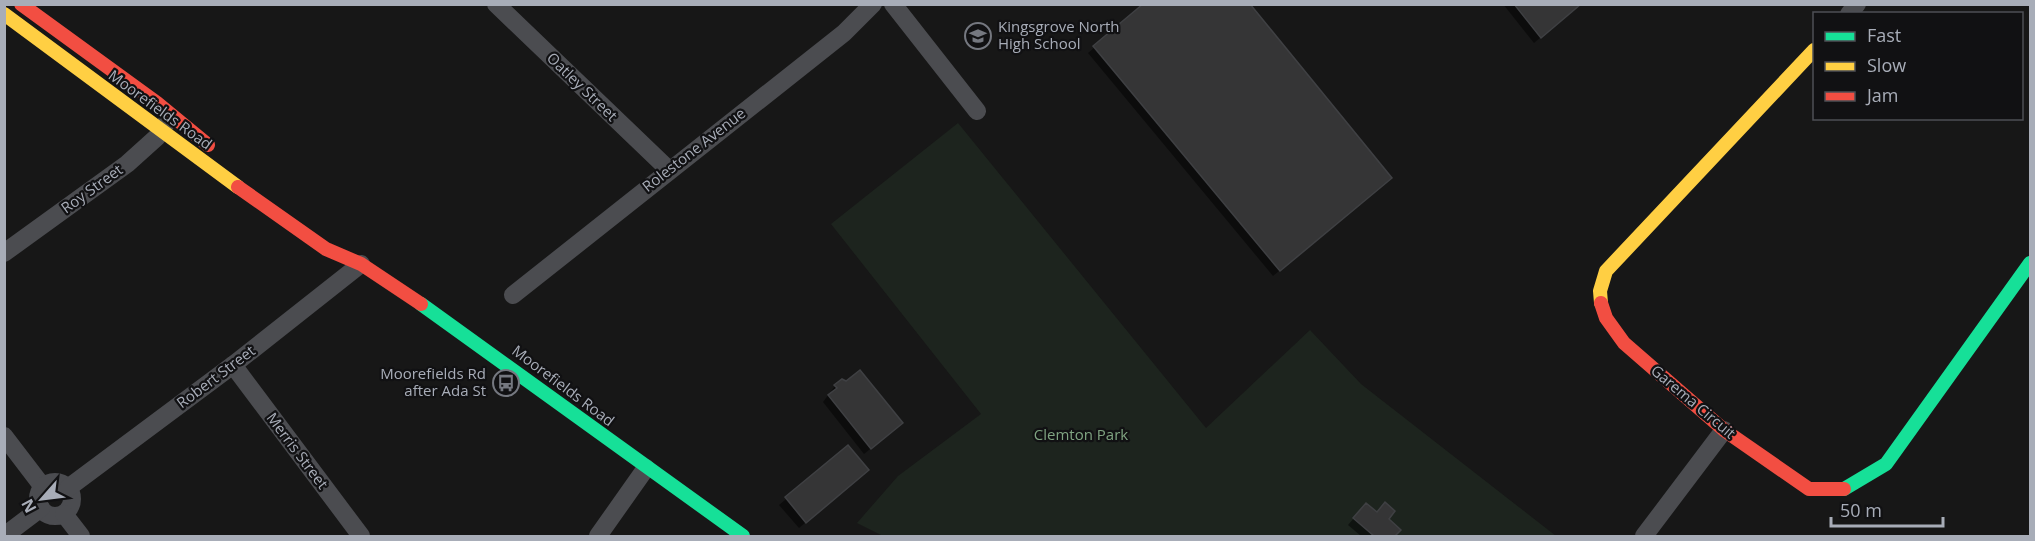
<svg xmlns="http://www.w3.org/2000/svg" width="2035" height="541" font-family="'Open Sans',sans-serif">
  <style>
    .green { fill: #1d241e }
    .shadow { fill: #0007 }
    .building { fill: #353536; stroke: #3f4043; stroke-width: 1.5 }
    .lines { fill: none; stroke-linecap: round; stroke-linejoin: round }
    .street { stroke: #4b4c50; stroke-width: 18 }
    .fast { stroke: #16e098; stroke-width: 14 }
    .slow { stroke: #ffcf43; stroke-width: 14 }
    .jam { stroke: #f24e42; stroke-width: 14 }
    .labels { text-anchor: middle; stroke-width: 4.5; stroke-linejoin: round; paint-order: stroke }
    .poi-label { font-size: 15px; fill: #a8adb8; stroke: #111113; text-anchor: start }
    .street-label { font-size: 15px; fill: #a8adb8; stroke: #111113 }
    .park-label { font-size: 15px; fill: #7fa381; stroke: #111113 }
  </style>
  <rect width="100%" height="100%" fill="#171717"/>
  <!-- green -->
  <path class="green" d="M958,123L1206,428L1310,330L1361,384L1556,536H883L857,523L898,476L981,414L831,224Z"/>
  <!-- shadow -->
  <g class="shadow">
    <path d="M1141,4H1248L1384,184L1273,276L1088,53L1143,6Z"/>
    <path d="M1503,4H1580L1534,43Z"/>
    <path d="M835,386L895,429L864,454L823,402Z"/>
    <path d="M848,447L861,476L799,528L779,505Z"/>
    <path d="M1360,511L1376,514L1399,530L1393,536H1361L1348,525Z"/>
  </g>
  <!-- building -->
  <g class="building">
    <path d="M1143,4H1250L1392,178L1280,271L1093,46Z"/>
    <path d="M1514,4H1581L1541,38Z"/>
    <path d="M860,370L903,423L871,449L828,395L837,388L834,385L842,379L846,381Z"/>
    <path d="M848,445L869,470L806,523L785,497Z"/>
    <path d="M1385,502L1395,511L1389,519L1401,530L1395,536H1374L1353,518L1366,503L1377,512Z"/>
  </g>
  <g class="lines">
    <!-- street -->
    <g class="street">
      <path d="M496,4L668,169"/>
      <path d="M893,4L977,111"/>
      <path d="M1849,14L1857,4"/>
      <path d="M4,253L127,164L157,137L166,123"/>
      <path d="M513,295L844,33L873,4"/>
      <path d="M233,365L361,536"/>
      <path d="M4,436L43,487"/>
      <circle cx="55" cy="499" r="17"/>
      <path d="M68,488L233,365L361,264"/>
      <path d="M64,514L81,536"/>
      <path d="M4,536L41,508"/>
      <path d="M598,536L646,468"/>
      <path d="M1644,536L1724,430"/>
    </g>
    <!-- fast -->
    <g class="fast">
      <path d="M421,304L743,536"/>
      <path d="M1844,489L1886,464L2030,263"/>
    </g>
    <!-- slow -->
    <g class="slow">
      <path d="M4,14L238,187"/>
      <path d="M1601,303L1600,291L1606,271L1814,50"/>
    </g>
    <!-- jam -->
    <g class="jam">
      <path d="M21,4L157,103L208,145"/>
      <path d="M238,187L326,249L361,264L421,304"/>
      <path d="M1601,303L1606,318L1624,343L1724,430L1809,489H1844"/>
    </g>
  </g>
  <!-- icons -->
  <defs>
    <symbol id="school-ring" viewBox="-11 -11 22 22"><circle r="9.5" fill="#111113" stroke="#757880" stroke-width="1.5"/><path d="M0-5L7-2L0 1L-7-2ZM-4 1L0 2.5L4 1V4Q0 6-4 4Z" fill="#757880"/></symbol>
    <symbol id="bus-ring" viewBox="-11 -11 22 22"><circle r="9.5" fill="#111113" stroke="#757880" stroke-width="1.5"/><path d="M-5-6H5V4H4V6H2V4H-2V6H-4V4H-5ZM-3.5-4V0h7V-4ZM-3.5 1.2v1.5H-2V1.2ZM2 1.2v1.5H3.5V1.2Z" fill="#757880"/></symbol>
  </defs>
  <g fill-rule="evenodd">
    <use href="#school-ring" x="963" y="21" width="30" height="30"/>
    <use href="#bus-ring" x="491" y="368" width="30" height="30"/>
  </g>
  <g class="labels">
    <!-- poi labels -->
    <g class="poi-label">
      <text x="998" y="32">Kingsgrove North<tspan x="998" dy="17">High School</tspan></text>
      <text x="486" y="379" text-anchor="end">Moorefields Rd<tspan x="486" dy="17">after Ada St</tspan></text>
    </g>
    <!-- street labels -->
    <g class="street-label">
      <text transform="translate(582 87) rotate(44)" y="5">Oatley Street</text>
      <text transform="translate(160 110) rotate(36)" y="5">Moorefields Road</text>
      <text transform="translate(694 150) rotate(-38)" y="5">Rolestone Avenue</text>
      <text transform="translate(92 189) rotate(-36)" y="5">Roy Street</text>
      <text transform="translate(216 377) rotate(-37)" y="5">Robert Street</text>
      <text transform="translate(563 386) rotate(37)" y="5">Moorefields Road</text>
      <text transform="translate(1693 402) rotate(40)" y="5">Garema Circuit</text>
      <text transform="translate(297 451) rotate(53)" y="5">Merris Street</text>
    </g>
    <!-- park labels -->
    <g class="park-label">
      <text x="1081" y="440">Clemton Park</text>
    </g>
  </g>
  <!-- border -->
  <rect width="2035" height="541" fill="none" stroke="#a8adb8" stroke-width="12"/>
  <!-- legend -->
  <rect x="1813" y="12" width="210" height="108" fill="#111113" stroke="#4d4f55" stroke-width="1.5"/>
  <rect x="1825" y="32" width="30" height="9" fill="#16e098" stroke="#4d4f55" stroke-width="1.5"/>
  <text x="1867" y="42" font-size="18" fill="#a8adb8">Fast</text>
  <rect x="1825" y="62" width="30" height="9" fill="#ffcf43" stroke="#4d4f55" stroke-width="1.5"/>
  <text x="1867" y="72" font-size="18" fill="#a8adb8">Slow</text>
  <rect x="1825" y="92" width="30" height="9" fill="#f24e42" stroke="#4d4f55" stroke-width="1.5"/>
  <text x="1867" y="102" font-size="18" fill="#a8adb8">Jam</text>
  <!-- north arrow -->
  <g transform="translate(42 499) rotate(242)" stroke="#111113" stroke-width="4.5" paint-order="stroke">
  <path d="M0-4.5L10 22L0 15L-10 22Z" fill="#a8adb8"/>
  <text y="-9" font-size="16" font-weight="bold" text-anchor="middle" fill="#a8adb8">N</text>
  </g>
  <!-- scale -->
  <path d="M1831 517v9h112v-9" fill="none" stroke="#a8adb8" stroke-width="3"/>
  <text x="1840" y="517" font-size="18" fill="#a8adb8" stroke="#111113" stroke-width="4.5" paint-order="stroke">50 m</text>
</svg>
